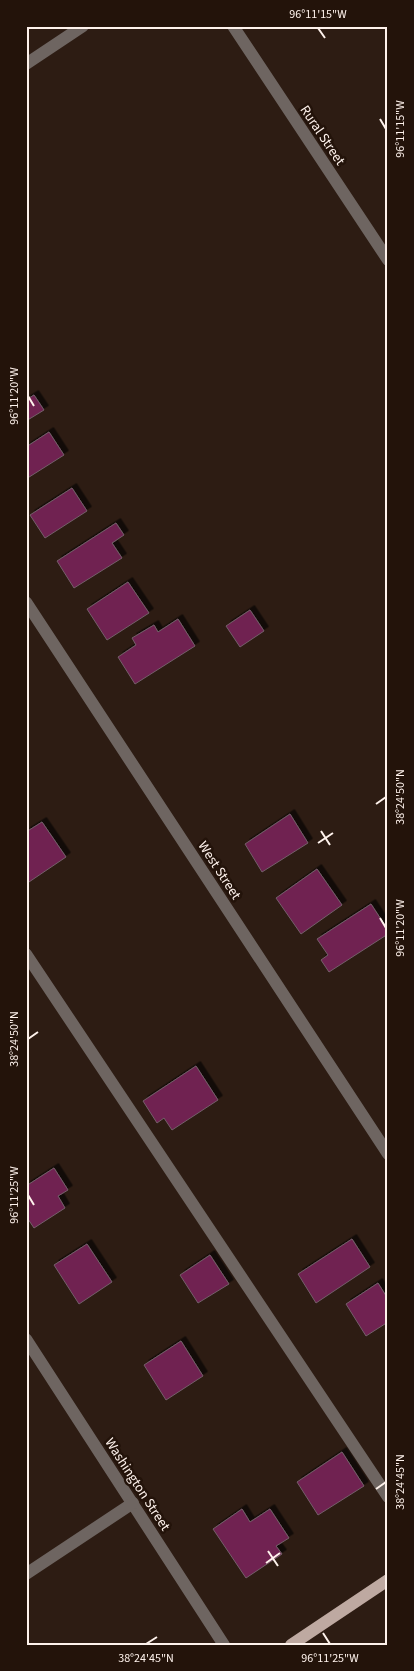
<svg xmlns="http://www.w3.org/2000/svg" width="414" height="1671" font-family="'Source Sans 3',sans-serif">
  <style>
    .building { fill: #702151; stroke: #745f6a; filter: url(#shadow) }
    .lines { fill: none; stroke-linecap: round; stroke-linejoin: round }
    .minor { stroke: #6e6561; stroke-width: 12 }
    .major { stroke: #bea9a1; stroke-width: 12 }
    .ticks { fill: none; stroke: #fef2ec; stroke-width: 2 }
    .labels { text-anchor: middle; stroke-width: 5; stroke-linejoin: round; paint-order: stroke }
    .street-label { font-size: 14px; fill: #fef2ec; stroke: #23130a }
    .neatline { fill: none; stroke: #fef2ec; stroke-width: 2 }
    .ticks-label { font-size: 12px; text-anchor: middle; fill: #fef2ec }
  </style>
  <defs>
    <filter id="shadow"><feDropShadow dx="4.5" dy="-4.5" stdDeviation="0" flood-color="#0009"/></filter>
  </defs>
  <rect width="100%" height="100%" fill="#2d1c13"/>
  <!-- building -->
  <g class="building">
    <path d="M34,395L44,410L26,421V400Z"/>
    <path d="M49,432L64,455L26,479V447Z"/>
    <path d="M72,488L87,511L45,538L30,515Z"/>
    <path d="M116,523L124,535L112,543L122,558L74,588L57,561Z"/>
    <path d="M128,582L149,613L107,640L87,609Z"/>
    <path d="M250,610L264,631L240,647L226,626Z"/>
    <path d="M178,619L195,646L135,684L118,657L136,645L132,638L154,625L158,632Z"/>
    <path d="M290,814L308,843L262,872L245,844Z"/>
    <path d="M42,822L66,857L26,884V832Z"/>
    <path d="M317,869L342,905L301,934L276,898Z"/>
    <path d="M371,904L388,930V934L329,972L321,960L328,955L317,939Z"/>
    <path d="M196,1066L218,1100L172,1130L164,1118L157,1123L143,1101Z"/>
    <path d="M54,1168L68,1190L58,1196L65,1208L34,1228L26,1216V1186Z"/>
    <path d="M352,1239L370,1267L316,1303L298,1274Z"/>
    <path d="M87,1244L112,1282L79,1304L54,1265Z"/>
    <path d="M210,1255L229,1284L198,1303L180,1275Z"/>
    <path d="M378,1283L388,1299V1322L366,1336L346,1304Z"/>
    <path d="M181,1341L203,1376L166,1400L144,1365Z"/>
    <path d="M342,1452L364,1486L318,1515L297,1482Z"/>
    <path d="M242,1509L250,1522L270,1509L289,1538L276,1546L282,1554L246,1578L213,1529Z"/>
  </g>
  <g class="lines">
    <!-- minor -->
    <g class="minor">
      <path d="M233,26L388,260"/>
      <path d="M26,64L83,26"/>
      <path d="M26,602L388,1154"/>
      <path d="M26,954L388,1497"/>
      <path d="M26,1339L224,1645"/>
      <path d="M26,1574L133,1503"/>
    </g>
    <!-- major -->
    <path class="major" d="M291,1645L388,1580"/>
  </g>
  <!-- ticks -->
  <path class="ticks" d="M318,28L325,38M380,119L386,129M28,396L34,406M376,804L386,797M321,831L330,845M318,843L333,833M380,918L386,928M28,1039L38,1032M28,1195L34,1205M376,1489L386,1482M268,1551L278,1566M266,1563L280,1553M323,1633L330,1644M146,1644L157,1637"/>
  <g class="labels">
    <!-- street labels -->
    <g class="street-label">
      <text transform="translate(323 135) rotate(56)" y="5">Rural Street</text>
      <text transform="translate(220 870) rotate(57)" y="5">West Street</text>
      <text transform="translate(138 1484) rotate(57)" y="5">Washington Street</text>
    </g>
  </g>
  <!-- border -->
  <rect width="414" height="1671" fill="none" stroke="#23130a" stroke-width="55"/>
  <rect x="28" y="28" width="358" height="1616" class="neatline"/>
  <g class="ticks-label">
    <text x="318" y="18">96°11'15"W</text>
    <text transform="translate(400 129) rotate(-90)" y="4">96°11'15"W</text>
    <text transform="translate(14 396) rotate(-90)" y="4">96°11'20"W</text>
    <text transform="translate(400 797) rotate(-90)" y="4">38°24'50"N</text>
    <text transform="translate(400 928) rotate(-90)" y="4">96°11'20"W</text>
    <text transform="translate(14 1039) rotate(-90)" y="4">38°24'50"N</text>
    <text transform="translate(14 1195) rotate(-90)" y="4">96°11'25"W</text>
    <text transform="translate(400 1482) rotate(-90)" y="4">38°24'45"N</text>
    <text x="146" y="1662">38°24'45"N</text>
    <text x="330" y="1662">96°11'25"W</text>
  </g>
</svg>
